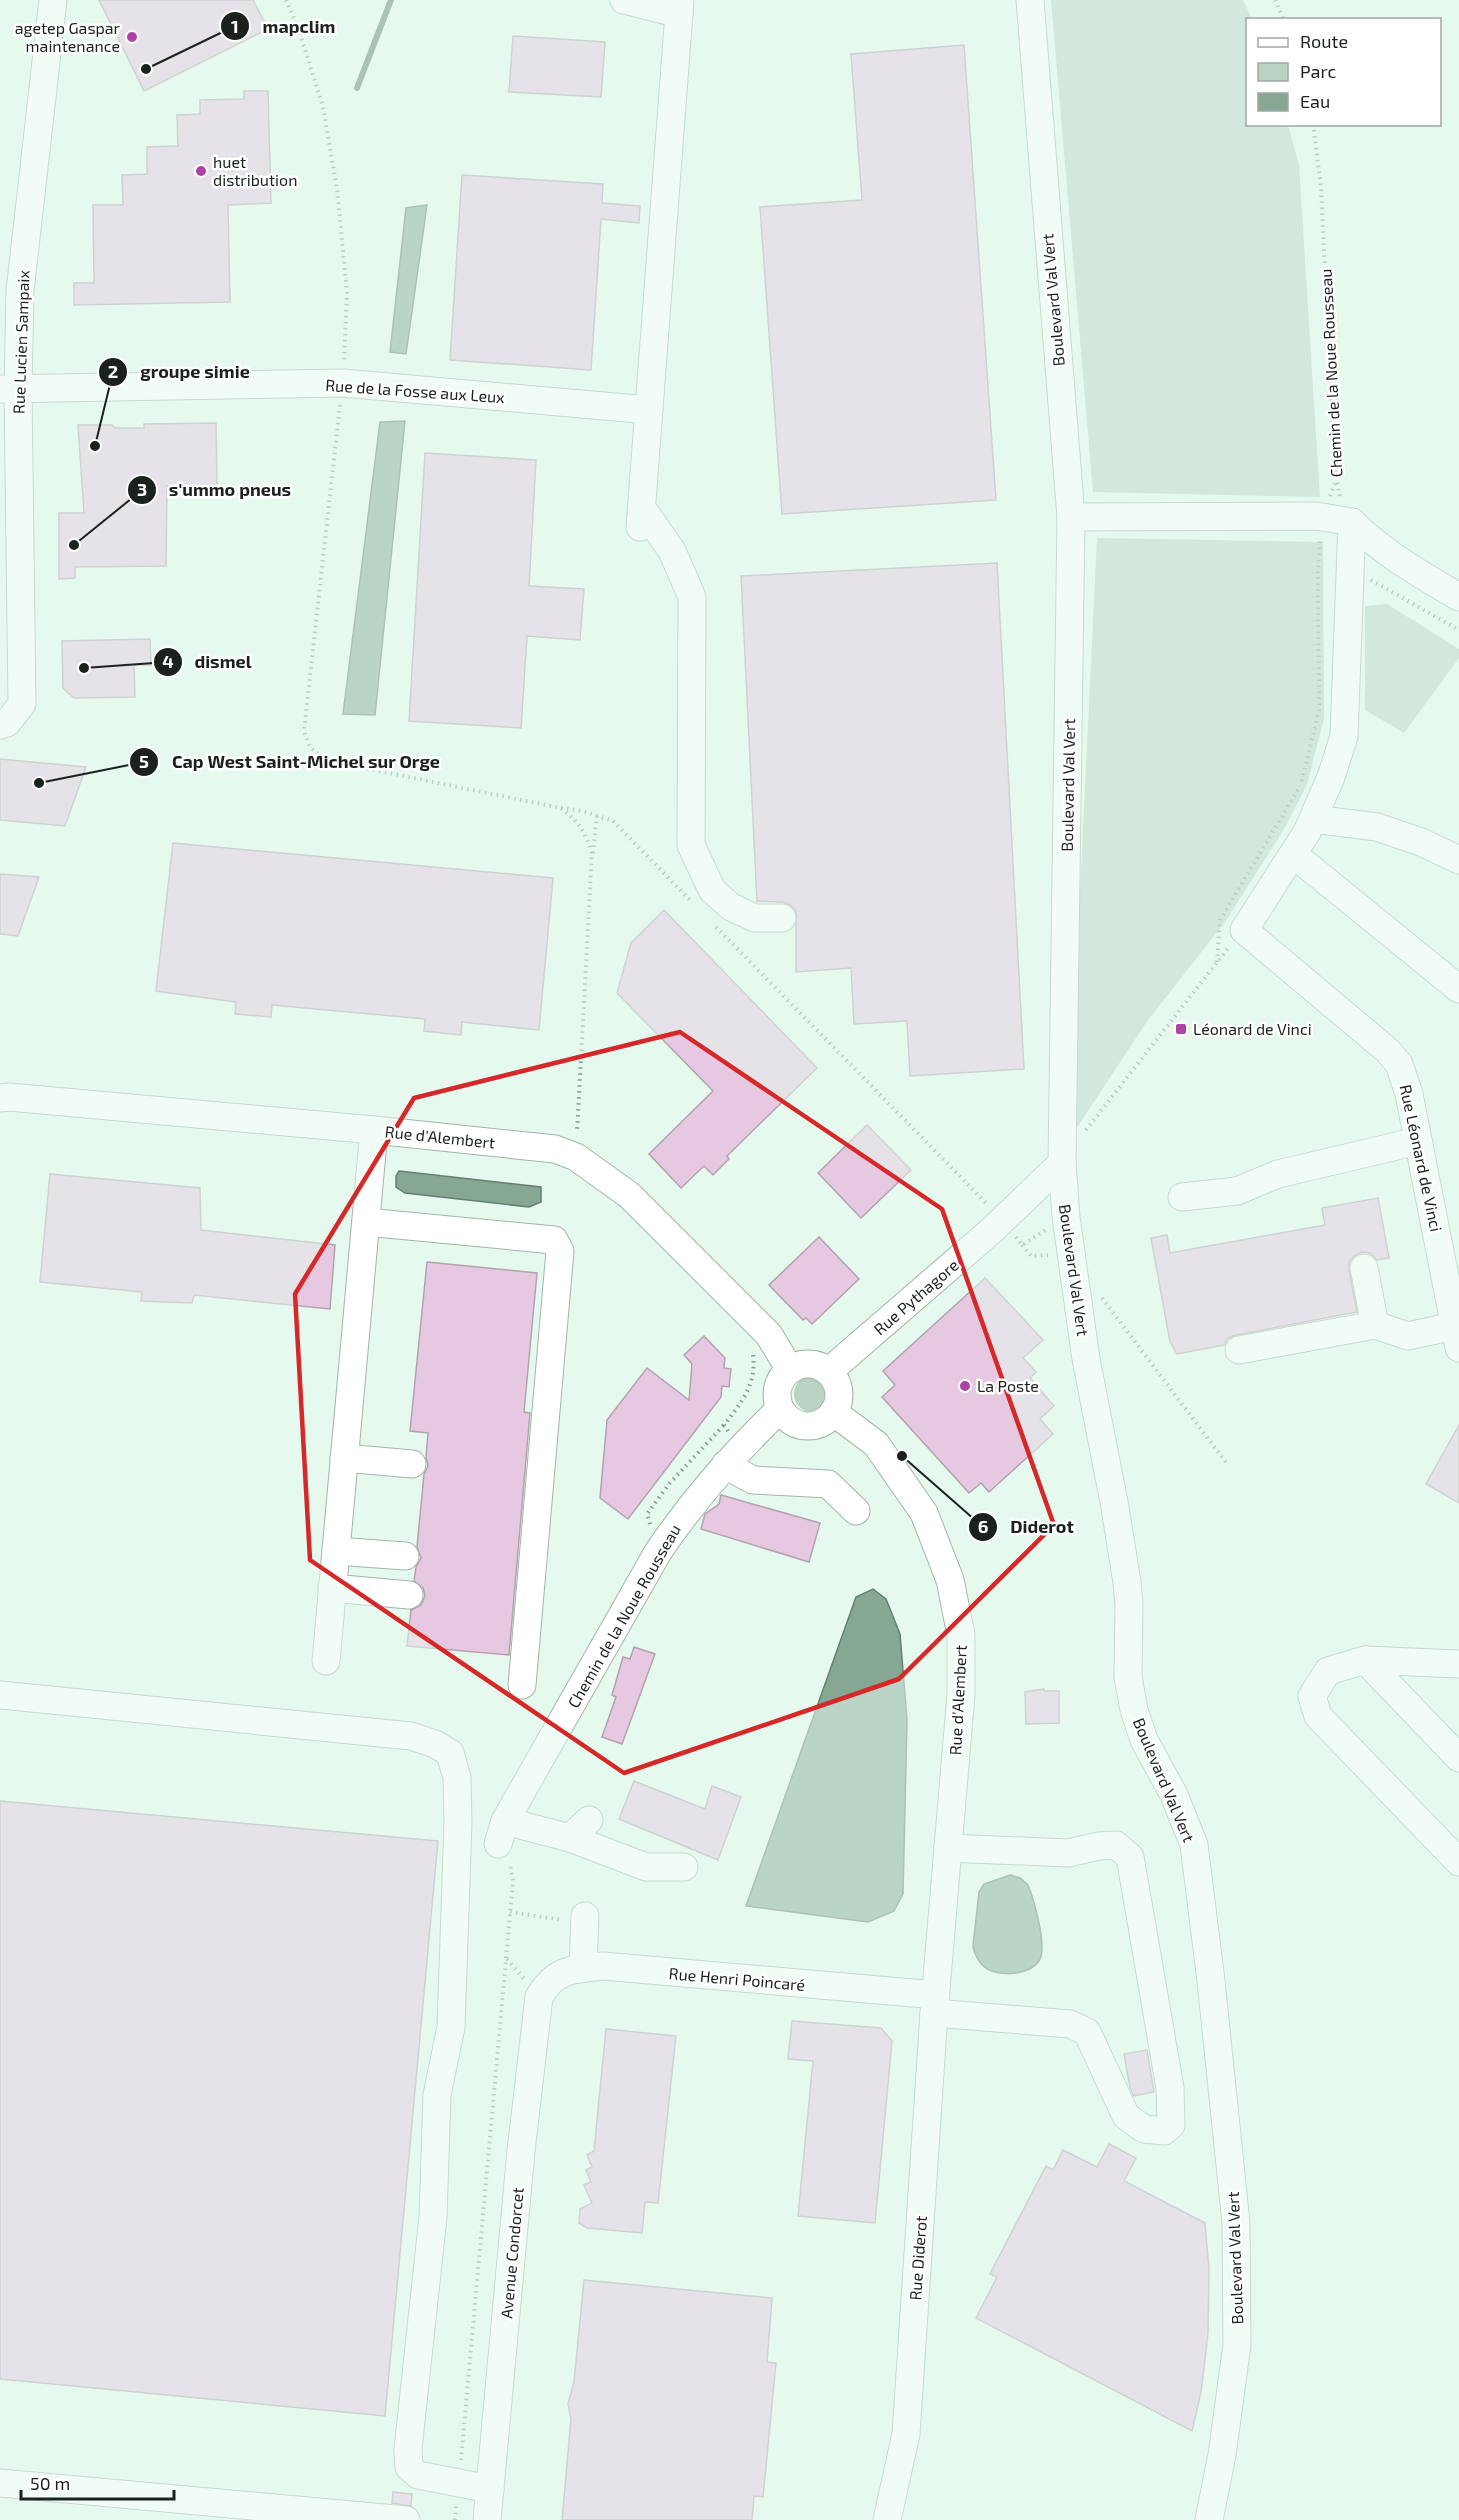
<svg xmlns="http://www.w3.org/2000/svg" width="1459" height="2520" font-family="'Exo 2',sans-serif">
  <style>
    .green { fill: #bbd3c5 }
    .water { fill: #85a794; stroke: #657f71; stroke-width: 1.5 }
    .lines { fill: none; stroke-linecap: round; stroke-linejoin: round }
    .stream { stroke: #657f71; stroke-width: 6 }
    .building { fill: #e6c8e1; stroke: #b2a3af; stroke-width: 1.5 }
    .minor-casing { stroke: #a3b5aa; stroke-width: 29 }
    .path { stroke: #8b9991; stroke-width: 4; stroke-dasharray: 1.5 4.5; stroke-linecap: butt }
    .minor { stroke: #fff; stroke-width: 27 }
    .marked { fill: none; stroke: #d62828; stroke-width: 4.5; stroke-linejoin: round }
    .poi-dot { fill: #ad43a4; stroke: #fff; stroke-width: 2 }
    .labels { text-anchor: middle; stroke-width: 5; stroke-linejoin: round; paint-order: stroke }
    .poi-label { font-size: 16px; fill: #1b221e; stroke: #fff; text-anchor: start }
    .street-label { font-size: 16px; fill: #1b221e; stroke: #fff }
    .leader { fill: none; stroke: #1b221e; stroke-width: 2 }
    .callout-dot { fill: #1b221e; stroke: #fff; stroke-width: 2 }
    .mark-label { font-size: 18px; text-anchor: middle; font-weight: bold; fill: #fff }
    .callout-label { font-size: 18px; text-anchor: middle; font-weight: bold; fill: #1b221e; stroke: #fff; stroke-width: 5; stroke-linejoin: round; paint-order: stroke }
  </style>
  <rect width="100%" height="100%" fill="#e6f9ee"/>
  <!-- green -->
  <g class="green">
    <path d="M1051,0H1243L1252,19L1248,20V124L1288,125L1299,165L1320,497L1093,492Z"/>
    <path d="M1097,538L1323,542L1324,718L1307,785L1283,831L1225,922L1148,1020L1068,1141Z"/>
    <path d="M1387,604L1459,649V658L1404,733L1365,710V606Z"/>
    <circle cx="812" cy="1394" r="18"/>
  </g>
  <!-- water -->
  <g class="water">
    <path d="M427,205L406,354L390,352L406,208Z"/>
    <path d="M405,421L375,715L343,714L380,422Z"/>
    <path d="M399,1171L541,1187V1202L529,1207L405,1193L396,1187V1176Z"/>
    <path d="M873,1589L886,1599L900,1634L907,1720L903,1894L894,1911L868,1922L746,1906L856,1597Z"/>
    <path d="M1010,1875L1020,1878L1028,1885C1034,1900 1048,1948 1039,1961C1030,1974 1006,1976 992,1971C981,1968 975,1956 973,1946L979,1892L984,1884Z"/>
  </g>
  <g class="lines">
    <!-- stream -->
    <path class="stream" d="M357,88L391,0"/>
  </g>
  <!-- building -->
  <g class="building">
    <path d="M99,0H253L268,29L144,91Z"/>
    <path d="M513,36L605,42L601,97L509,92Z"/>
    <path d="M964,45L996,500L782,514L760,207L862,200L851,54Z"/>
    <path d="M244,91H268L271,203L228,205L230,302L74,305V283H94L93,205H123L122,175L147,174V147L178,146L177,115L200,114V100L244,99Z"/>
    <path d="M462,175L603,184L602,203L640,206L639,223L601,219L591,370L450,360Z"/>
    <path d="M216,423L217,485L167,486L166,566L75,567V578L59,579V513H84L78,425H112L115,428H144V424Z"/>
    <path d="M425,453L536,460L529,586L584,589L580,640L527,636L521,728L409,721Z"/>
    <path d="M997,563L1024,1069L910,1076L907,1021L854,1024L851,968L796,972V911L790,905L783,902L757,901L741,576Z"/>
    <path d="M150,639L151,665H134L135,697L74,698L63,688L62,641Z"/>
    <path d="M0,759L86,767L65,826L0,820Z"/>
    <path d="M173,843L553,878L539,1030L462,1022L461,1035L424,1031L425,1019L272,1005L271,1017L235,1014L236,1002L156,991Z"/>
    <path d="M0,874L39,877L18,936L0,934Z"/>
    <path d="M664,910L817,1068L727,1156L729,1159L713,1175L704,1166L681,1188L649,1154L713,1091L617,993L631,943Z"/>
    <path d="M867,1125L911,1170L861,1218L818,1173Z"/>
    <path d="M50,1174L200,1188L201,1230L335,1245L330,1309L194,1295L192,1303L141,1301L142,1292L40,1282Z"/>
    <path d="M1378,1198L1389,1258L1377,1260L1370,1253L1362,1252L1354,1256L1349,1262V1271L1357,1312L1236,1335L1228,1338L1224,1345L1177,1354L1170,1342L1151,1238L1167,1235L1170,1253L1325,1225L1322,1208Z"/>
    <path d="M819,1237L859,1279L812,1324L806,1318L803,1320L769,1285Z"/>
    <path d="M427,1262L537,1273L524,1412L530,1413L509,1655L407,1646L411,1610L421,1605L425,1596L423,1588L414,1581L416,1567L421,1558L417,1547L424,1474L428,1466L426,1457L428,1433L410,1431Z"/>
    <path d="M985,1278L1043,1340L1023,1358L1036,1372L1030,1378L1054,1406L1040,1419L1053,1434L989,1492L981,1483L969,1493L882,1397L895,1385L883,1371Z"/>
    <path d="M704,1336L725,1358L724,1368L731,1369L729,1387L722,1386L721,1397L628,1519L600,1498L607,1420L647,1368L689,1400L692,1364L684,1355Z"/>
    <path d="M1459,1425V1503L1426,1484Z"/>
    <path d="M721,1495L820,1523L809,1562L701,1529L705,1514L719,1504Z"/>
    <path d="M634,1647L655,1654L622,1744L602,1737L616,1697L612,1695L623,1657L630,1659Z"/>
    <path d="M1044,1689V1691H1059V1723L1026,1724L1025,1692Z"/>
    <path d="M634,1781L705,1809L712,1786L741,1797L718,1860L619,1819Z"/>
    <path d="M0,1801L438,1841L385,2416L0,2379Z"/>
    <path d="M792,2021L881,2028L892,2041L875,2223L798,2216L813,2061L788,2059Z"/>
    <path d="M606,2029L676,2036L658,2203L645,2202L642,2233L587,2228L579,2223L580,2209L592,2203L584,2185L591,2182L586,2170L592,2167L587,2155L594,2151Z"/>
    <path d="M1147,2050L1154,2092L1134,2096L1130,2087L1124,2054Z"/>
    <path d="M1109,2144L1136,2158L1124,2181L1205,2223L1209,2270L1208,2333L1201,2392L1192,2431L976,2318L997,2277L990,2274L1046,2166L1053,2170L1063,2150L1097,2167Z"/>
    <path d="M584,2280L772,2298L767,2362L776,2363L763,2497L754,2496L752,2520H562L571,2419L568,2404L574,2382Z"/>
    <path d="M393,2492L412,2494L411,2506L392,2503Z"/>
  </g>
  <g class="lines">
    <defs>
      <g id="minor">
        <path d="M624,0L679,14"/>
        <path d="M1030,0L1071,517L1062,1163L1066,1217L1086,1359L1114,1502L1127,1582L1129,1605L1128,1677L1134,1710L1144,1740L1174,1795L1194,1845L1211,1981L1236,2223L1237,2345L1222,2455L1209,2520"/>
        <path d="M1,389L343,383L649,410"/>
        <path d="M642,508L672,551L692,597L691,845L712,890L731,907L755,918H782"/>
        <path d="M1071,517L1316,516L1352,522"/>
        <path d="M1352,522L1344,736L1331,777L1307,832L1244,930L1388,1051L1399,1064L1409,1094L1459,1348"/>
        <path d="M1352,522C1384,554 1420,574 1459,597"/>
        <path d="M640,527L680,0"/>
        <path d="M0,725L7,723L22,704L18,390L20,291L53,0"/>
        <path d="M1313,819L1377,827L1421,842L1459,860"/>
        <path d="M1293,854L1459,989"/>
        <path d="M0,1098L9,1097L374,1130L555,1149L576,1157L629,1195L769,1335L790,1370"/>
        <path d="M1182,1197L1237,1191L1278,1174L1418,1141"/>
        <path d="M366,1222L554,1240L560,1251L522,1685"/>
        <path d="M1364,1268L1375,1325"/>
        <path d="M1239,1350L1375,1325L1408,1336L1454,1326"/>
        <circle cx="808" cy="1395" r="31"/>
        <path d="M828,1372L991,1231L1062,1163"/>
        <path d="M833,1412L876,1444L924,1513L950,1580L961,1635V1694L934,2013L906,2434L887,2520"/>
        <path d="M344,1458L412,1464"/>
        <path d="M725,1465L753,1480L828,1484L856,1511"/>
        <path d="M336,1551L405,1556"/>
        <path d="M332,1588L409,1595"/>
        <path d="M1365,1660L1459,1758"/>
        <path d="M326,1661L374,1130"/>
        <path d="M1459,1664L1365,1660L1328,1671L1312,1696L1318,1716L1459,1862"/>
        <path d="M0,1695L411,1736L435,1744L450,1753L457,1778L458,1822L451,2027L437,2095L433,2217L408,2449L409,2467L418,2475L490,2489"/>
        <path d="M505,1821L570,1838L646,1867H684"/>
        <path d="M570,1838L589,1820"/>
        <path d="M498,1844L505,1821L658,1552C694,1499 734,1453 780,1409"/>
        <path d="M583,1968L585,1916"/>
        <path d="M934,2013L1070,2024L1087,2032L1126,2116L1144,2129L1164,2131L1171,2125L1170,2088L1130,1857L1116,1845L1099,1846L1068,1853L948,1848"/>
        <path d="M0,2483L406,2520"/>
        <path d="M487,2520L521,2151L539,1997C555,1969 573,1969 603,1966L936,1995"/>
      </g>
    </defs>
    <!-- minor casing -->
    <use href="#minor" class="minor-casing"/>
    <!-- path -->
    <g class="path">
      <path d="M286,0L298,27L323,107L337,189L347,293L344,362"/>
      <path d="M1275,0L1284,20"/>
      <path d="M1313,124L1321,187L1334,466L1340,497"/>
      <path d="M340,405L304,731L310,747L325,760L561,808C580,823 584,831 592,853L577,1133"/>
      <path d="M1330,496L1336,481"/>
      <path d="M1371,580L1459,630"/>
      <path d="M1302,781L1319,710L1318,571L1320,538"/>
      <path d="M561,808L583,811L613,821L690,900"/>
      <path d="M593,853L597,816"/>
      <path d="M716,927L988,1205"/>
      <path d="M1217,962L1220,920L1299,788"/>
      <path d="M1086,1130L1229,947"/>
      <path d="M1016,1237L1022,1245L1046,1230"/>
      <path d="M1022,1245L1031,1256L1048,1255"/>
      <path d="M1102,1298L1228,1465"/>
      <path d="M728,1431L724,1425C741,1403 757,1384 753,1355"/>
      <path d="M650,1524L647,1514L669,1484L724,1425"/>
      <path d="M510,1912L562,1920"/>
      <path d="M507,1959L525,1980"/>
      <path d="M461,2460L513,1881L510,1864"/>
      <path d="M455,2520L456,2506"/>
    </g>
    <!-- minor -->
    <use href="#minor" class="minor"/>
  </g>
  <!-- marked area -->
  <path d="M0 0H1459V2520H0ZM680,1032L942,1209L1054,1525L899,1679L624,1773L310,1560L295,1294L414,1098Z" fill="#e6f9ee" fill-opacity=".55" fill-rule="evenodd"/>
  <path class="marked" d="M680,1032L942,1209L1054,1525L899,1679L624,1773L310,1560L295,1294L414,1098Z"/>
  <!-- markers -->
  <g class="poi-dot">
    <circle cx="132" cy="37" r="6"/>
    <circle cx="201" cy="171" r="6"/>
    <rect x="1175" y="1023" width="12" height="12" rx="3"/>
    <circle cx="965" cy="1386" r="6"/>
  </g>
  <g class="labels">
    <!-- poi labels -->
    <g class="poi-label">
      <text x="120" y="34" text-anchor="end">agetep Gaspar<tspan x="120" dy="18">maintenance</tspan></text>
      <text x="213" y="168">huet<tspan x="213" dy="18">distribution</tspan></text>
      <text x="1193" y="1035">Léonard de Vinci</text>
      <text x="977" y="1392">La Poste</text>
    </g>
    <!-- street labels -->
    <g class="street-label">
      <text transform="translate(1053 300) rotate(-95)" y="6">Boulevard Val Vert</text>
      <text transform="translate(21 342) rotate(-88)" y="6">Rue Lucien Sampaix</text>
      <text transform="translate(1331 373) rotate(-93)" y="6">Chemin de la Noue Rousseau</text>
      <text transform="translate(415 391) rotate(4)" y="6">Rue de la Fosse aux Leux</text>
      <text transform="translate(1068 785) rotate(-89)" y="6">Boulevard Val Vert</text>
      <text transform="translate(440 1137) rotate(6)" y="6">Rue d'Alembert</text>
      <text transform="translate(1421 1158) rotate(78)" y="6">Rue Léonard de Vinci</text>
      <text transform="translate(1074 1270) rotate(82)" y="6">Boulevard Val Vert</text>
      <text transform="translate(916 1297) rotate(-41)" y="6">Rue Pythagore</text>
      <text transform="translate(624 1616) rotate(-60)" y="6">Chemin de la Noue Rousseau</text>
      <text transform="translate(958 1700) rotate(-87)" y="6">Rue d'Alembert</text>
      <text transform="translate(1164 1780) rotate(67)" y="6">Boulevard Val Vert</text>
      <text transform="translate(737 1979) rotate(5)" y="6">Rue Henri Poincaré</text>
      <text transform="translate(512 2253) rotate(-85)" y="6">Avenue Condorcet</text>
      <text transform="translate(918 2258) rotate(-86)" y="6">Rue Diderot</text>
      <text transform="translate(1235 2258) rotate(-92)" y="6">Boulevard Val Vert</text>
    </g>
  </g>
  <!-- callouts -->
  <path class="leader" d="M146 69L235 26M95 446L113 372M74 545L142 490M84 668L168 662M39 783L144 762M902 1456L983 1527"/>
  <g class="callout-dot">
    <circle cx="146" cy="69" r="6"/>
    <circle cx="95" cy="446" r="6"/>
    <circle cx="74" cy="545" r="6"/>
    <circle cx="84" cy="668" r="6"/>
    <circle cx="39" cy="783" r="6"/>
    <circle cx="902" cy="1456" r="6"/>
    <circle cx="235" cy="26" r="15"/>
    <circle cx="113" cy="372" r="15"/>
    <circle cx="142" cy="490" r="15"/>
    <circle cx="168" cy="662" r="15"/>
    <circle cx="144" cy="762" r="15"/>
    <circle cx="983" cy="1527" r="15"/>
  </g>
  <g class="mark-label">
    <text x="235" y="33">1</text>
    <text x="113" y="378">2</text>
    <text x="142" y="496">3</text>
    <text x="168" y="668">4</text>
    <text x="144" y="768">5</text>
    <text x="983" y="1533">6</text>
  </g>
  <g class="callout-label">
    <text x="299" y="33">mapclim</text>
    <text x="195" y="378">groupe simie</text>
    <text x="230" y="496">s'ummo pneus</text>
    <text x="223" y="668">dismel</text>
    <text x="306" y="768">Cap West Saint-Michel sur Orge</text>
    <text x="1042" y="1533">Diderot</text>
  </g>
  <!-- legend -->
  <rect x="1246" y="18" width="195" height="108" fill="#ffffff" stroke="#a4a7a5" stroke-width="1.5"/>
  <rect x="1258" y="38" width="30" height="9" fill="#ffffff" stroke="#a4a7a5" stroke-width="1.5"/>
  <text x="1300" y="48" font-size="18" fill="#1b221e">Route</text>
  <rect x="1258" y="63" width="30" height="18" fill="#bbd3c5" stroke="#a4a7a5" stroke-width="1.5"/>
  <text x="1300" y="78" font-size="18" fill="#1b221e">Parc</text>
  <rect x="1258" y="93" width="30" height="18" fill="#85a794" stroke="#a4a7a5" stroke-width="1.5"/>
  <text x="1300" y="108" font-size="18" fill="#1b221e">Eau</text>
  <!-- scale -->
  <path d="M21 2490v9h153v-9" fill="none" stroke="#1b221e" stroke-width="3"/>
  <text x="30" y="2490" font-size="18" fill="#1b221e" stroke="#ffffff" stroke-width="4.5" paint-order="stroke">50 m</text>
</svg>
